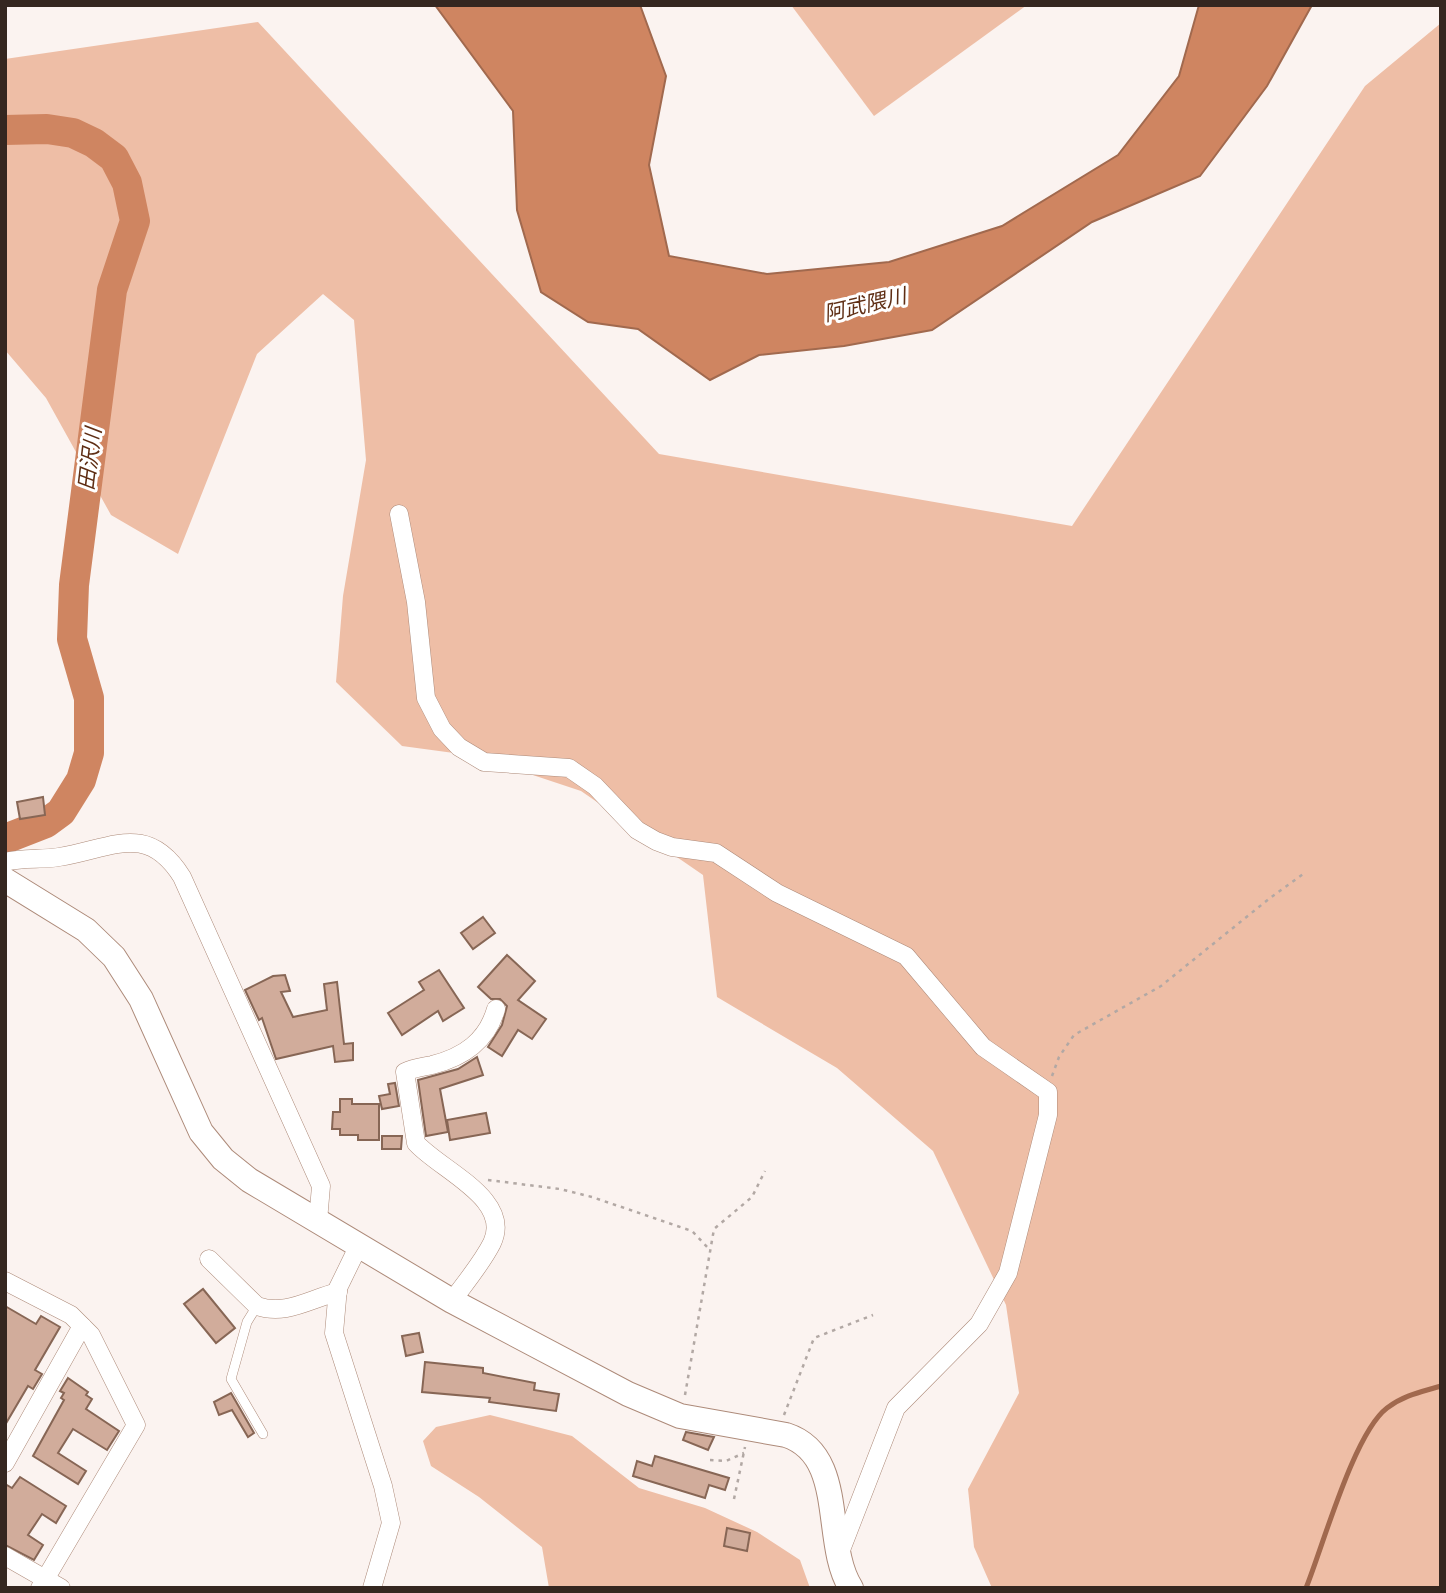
<svg xmlns="http://www.w3.org/2000/svg" width="1446" height="1593" font-family="Rubik,'Noto Sans JP',sans-serif">
  <style>
    .green { fill: #eebea6 }
    .water { fill: #cf8561; stroke: #a1694e; stroke-width: 2 }
    .lines { fill: none; stroke-linecap: round; stroke-linejoin: round }
    .stream { stroke: #a1694e; stroke-width: 5 }
    .river { stroke: #cf8561; stroke-width: 30 }
    .building { fill: #d1ac9b; stroke: #876655; stroke-width: 2 }
    .lane-casing { stroke: #ad8a79; stroke-width: 10 }
    .street-casing { stroke: #ad8a79; stroke-width: 19 }
    .secondary-casing { stroke: #ad8a79; stroke-width: 26 }
    .path { stroke: #b2a8a4; stroke-width: 2.5; stroke-dasharray: 3.5 5; stroke-linecap: butt }
    .lane { stroke: #fff; stroke-width: 9 }
    .street { stroke: #fff; stroke-width: 18 }
    .secondary { stroke: #fff; stroke-width: 24 }
    .labels { text-anchor: middle; stroke-width: 6; stroke-linejoin: round; paint-order: stroke }
    .water-label { font-size: 21px; font-style: italic; fill: #5f2e14; stroke: #fff }
  </style>
  <rect width="100%" height="100%" fill="#fbf3f0"/>
  <!-- green -->
  <g class="green">
    <path d="M791,5H1027L874,116Z"/>
    <path d="M258,22L659,454L1072,526L1365,86L1441,23V1588H992L974,1547L968,1489L1019,1393L1006,1305L933,1151L837,1068L717,997L703,875L581,791L476,756L402,746L336,682L343,596L366,460L354,320L323,294L257,354L178,554L111,515L46,398L5,350V59Z"/>
    <path d="M490,1415L572,1436L639,1488L705,1508L757,1532L800,1560L810,1588H549L542,1547L479,1497L431,1466L423,1441L436,1427Z"/>
  </g>
  <!-- water -->
  <path class="water" d="M435,5H640L666,76L649,165L669,256L767,274L889,262L1002,226L1118,155L1179,76L1199,5H1312L1267,86L1200,176L1092,222L932,330L844,346L759,355L710,380L638,329L588,322L541,292L517,210L513,111Z"/>
  <g class="lines">
    <!-- stream -->
    <path class="stream" d="M1306,1588C1323,1546 1354,1433 1387,1408C1404,1395 1421,1392 1441,1386"/>
    <!-- river -->
    <path class="river" d="M5,130L47,129L73,133L94,143L114,158L127,183L135,221L112,290L74,585L72,639L89,698V753L81,780L61,812L46,823L5,839"/>
  </g>
  <!-- building -->
  <g class="building">
    <path d="M43,797L45,815L20,819L17,802Z"/>
    <path d="M483,917L495,933L473,949L461,933Z"/>
    <path d="M507,955L535,981L518,1000L546,1019L532,1039L518,1030L502,1056L488,1047L502,1025L507,1006L500,999H491L478,987Z"/>
    <path d="M439,970L464,1008L443,1021L438,1011L402,1035L388,1013L424,990L419,982Z"/>
    <path d="M285,975L290,991L281,992L293,1017L327,1010L324,984L337,982L344,1044L353,1043V1060L335,1062L333,1046L276,1059L262,1018L259,1020L245,990L273,976Z"/>
    <path d="M477,1057L483,1075L440,1089L448,1132L426,1136L418,1080L458,1069Z"/>
    <path d="M395,1083L399,1106L382,1109L379,1096L390,1094L388,1084Z"/>
    <path d="M340,1099H352V1104H379V1140H358V1135H340V1129H332L333,1112H340Z"/>
    <path d="M486,1113L490,1133L450,1140L447,1120Z"/>
    <path d="M382,1136H402L401,1149H382Z"/>
    <path d="M203,1289L235,1328L216,1343L184,1304Z"/>
    <path d="M5,1306L36,1324L41,1316L60,1327L35,1370L42,1374L33,1389L28,1386L5,1425Z"/>
    <path d="M419,1333L423,1352L406,1356L402,1336Z"/>
    <path d="M425,1362L483,1368V1373L535,1383L534,1390L559,1394L556,1411L489,1402L490,1398L422,1392Z"/>
    <path d="M68,1378L88,1392L86,1395L92,1399L86,1409L119,1431L107,1450L73,1429L58,1453L86,1471L78,1484L33,1456L64,1400L61,1398L64,1393L60,1391Z"/>
    <path d="M231,1393L254,1433L248,1437L232,1410L219,1415L214,1402Z"/>
    <path d="M686,1432L714,1437L708,1450L683,1440Z"/>
    <path d="M655,1456L729,1478L725,1490L709,1485L705,1498L633,1476L637,1461L652,1466Z"/>
    <path d="M20,1477L66,1506L56,1523L42,1514L28,1535L43,1545L34,1560L5,1545V1484L12,1488Z"/>
    <path d="M727,1528L750,1533L747,1551L724,1546Z"/>
  </g>
  <g class="lines">
    <defs>
      <path id="lane" d="M257,1306L247,1322L231,1379L263,1434"/>
      <g id="street">
        <path d="M399,514L416,602L426,698L442,729L459,747L484,762L569,768L595,786L637,830L656,841L672,847L716,853L777,893L906,956L983,1047L1048,1092V1115L1008,1273L979,1324L896,1408L839,1555"/>
        <path d="M5,862C23,857 41,860 59,857C111,849 147,821 182,877L321,1186L318,1221"/>
        <path d="M358,1247L338,1288L334,1333L383,1486L391,1523L372,1588"/>
        <path d="M209,1259L257,1306C286,1316 309,1299 338,1292"/>
        <path d="M5,1281L71,1315L91,1335L136,1425L40,1588"/>
        <path d="M452,1301C465,1283 482,1263 492,1243C513,1199 440,1170 416,1143L405,1072C413,1068 423,1067 432,1065C464,1057 487,1041 496,1009"/>
        <path d="M5,1463L82,1326"/>
        <path d="M5,1556L61,1588"/>
      </g>
      <path id="secondary" d="M5,880L86,930L114,957L141,999L201,1132L223,1159L249,1180L452,1301L628,1394L680,1416L786,1435C848,1455 822,1543 851,1588"/>
    </defs>
    <!-- lane casing -->
    <use href="#lane" class="lane-casing"/>
    <!-- street casing -->
    <use href="#street" class="street-casing"/>
    <!-- secondary casing -->
    <use href="#secondary" class="secondary-casing"/>
    <!-- path -->
    <g class="path">
      <path d="M1052,1076L1059,1057L1074,1035L1161,986L1270,898L1306,872"/>
      <path d="M488,1180L560,1189L592,1197L692,1231L710,1250"/>
      <path d="M685,1395L714,1229L752,1197L765,1171"/>
      <path d="M784,1415L814,1338L873,1315"/>
      <path d="M710,1460L726,1461L744,1453"/>
      <path d="M734,1499L745,1447"/>
    </g>
    <!-- lane -->
    <use href="#lane" class="lane"/>
    <!-- street -->
    <use href="#street" class="street"/>
    <!-- secondary -->
    <use href="#secondary" class="secondary"/>
  </g>
  <g class="labels">
    <!-- water labels -->
    <g class="water-label">
      <text transform="translate(865 305) rotate(-13)" y="7">阿武隈川</text>
      <text transform="translate(90 459) rotate(-83)" y="7">田沢川</text>
    </g>
  </g>
  <!-- border -->
  <rect width="1446" height="1593" fill="none" stroke="#352720" stroke-width="14"/>
</svg>
